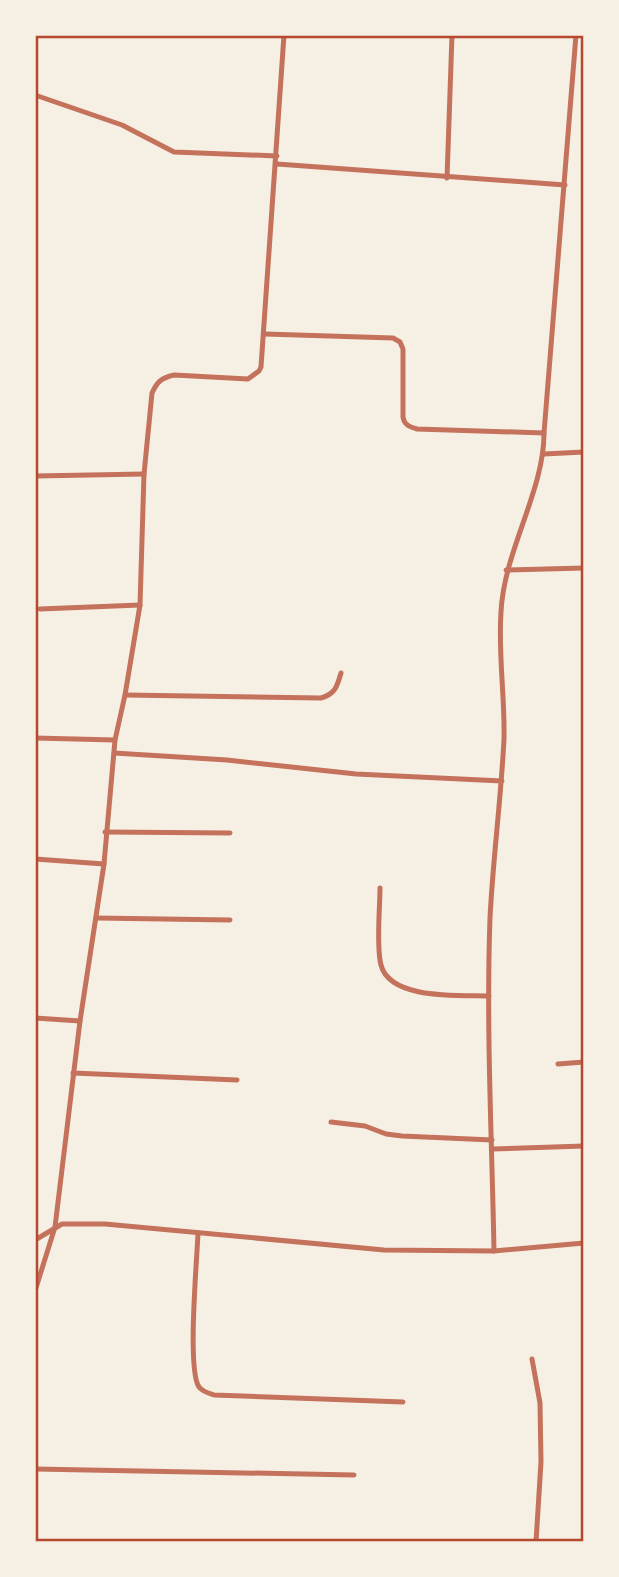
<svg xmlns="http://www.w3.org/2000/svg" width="619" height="1577" font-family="'IBM Plex Sans',sans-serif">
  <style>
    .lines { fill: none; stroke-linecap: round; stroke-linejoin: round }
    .minor { stroke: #c5725c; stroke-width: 5 }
    .neatline { fill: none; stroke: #b5482f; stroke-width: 2.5 }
  </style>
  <rect width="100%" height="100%" fill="#f6efe4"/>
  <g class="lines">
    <!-- minor -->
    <g class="minor">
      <path d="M35,95L122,125L174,152L277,156"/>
      <path d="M277,164L565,185"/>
      <path d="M447,178L452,35"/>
      <path d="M265,334L393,338L400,342L403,349V417C404,425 410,427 417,429L544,433"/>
      <path d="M544,454L584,452"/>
      <path d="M35,476L144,474"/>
      <path d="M506,570L584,568"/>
      <path d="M40,609L140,605"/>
      <path d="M125,695L321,698C335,694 337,687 341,673"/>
      <path d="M35,738L115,740"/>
      <path d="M114,753L227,760L356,774L502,781"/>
      <path d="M105,832L230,833"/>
      <path d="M35,859L104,864"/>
      <path d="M380,888C380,908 376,947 381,965C390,1000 459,995 489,996"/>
      <path d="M96,918L230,920"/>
      <path d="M35,1018L80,1021"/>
      <path d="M558,1064L584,1062"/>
      <path d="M73,1073L237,1080"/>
      <path d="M331,1122L365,1126L386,1134L402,1136L492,1140"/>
      <path d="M492,1149L584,1146"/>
      <path d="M198,1233C197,1261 187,1369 199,1387C203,1392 208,1393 214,1395L403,1402"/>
      <path d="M35,1240L62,1224H105L384,1250L494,1251L584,1243"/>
      <path d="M494,1251C492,1140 486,1029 490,918C493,858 501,799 504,739C505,696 498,654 501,612C504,550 544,492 544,433L576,35"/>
      <path d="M35,1291L55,1227L80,1021L104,864L115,740L125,695L140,605L144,474L152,393C157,382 161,378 174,375L248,379L259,371L261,367L284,35"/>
      <path d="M532,1359L540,1403L541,1462L536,1542"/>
      <path d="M35,1469L354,1475"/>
    </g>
  </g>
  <!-- border -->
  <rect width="619" height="1577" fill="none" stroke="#f6efe4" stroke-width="74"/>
  <rect x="37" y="37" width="545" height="1503" class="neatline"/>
</svg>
